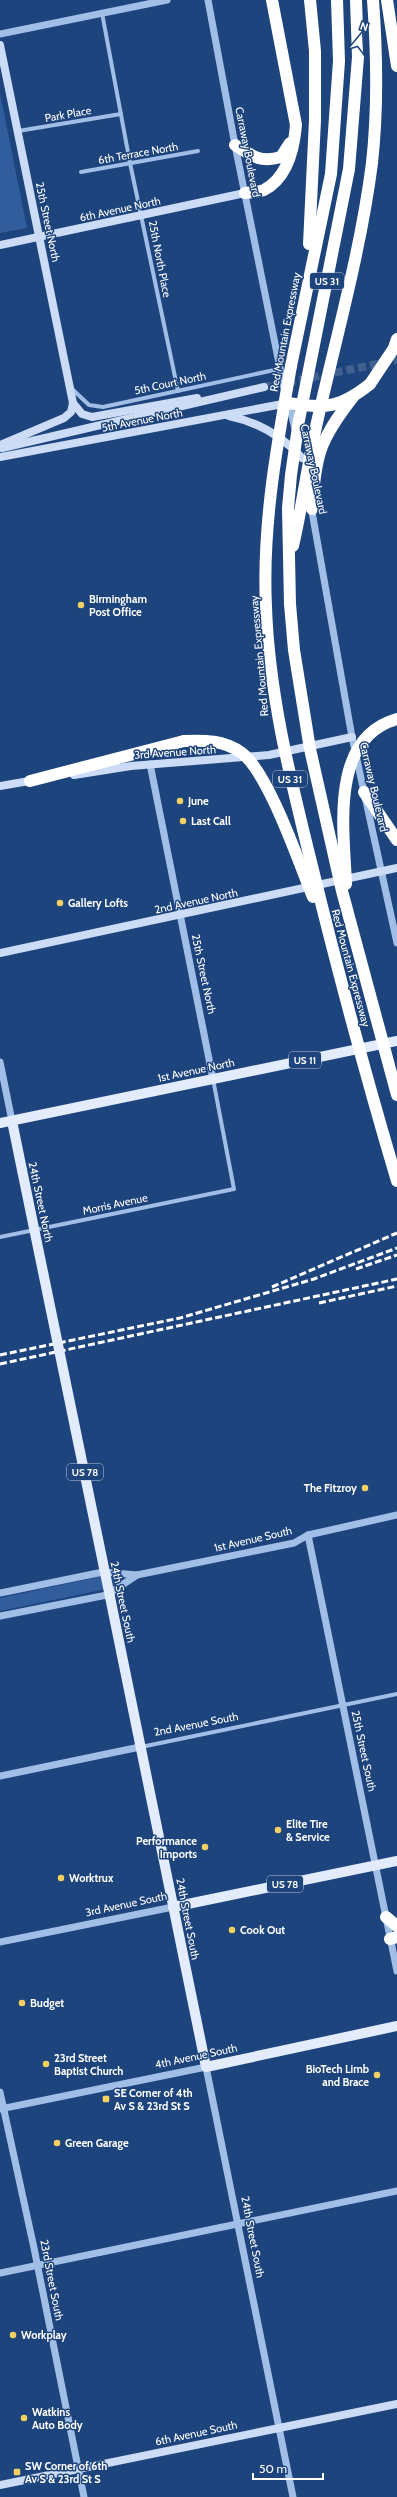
<svg xmlns="http://www.w3.org/2000/svg" width="397" height="2497" font-family="Cabin,sans-serif">
  <style>
    .green { fill: #315d9c }
    .lines { fill: none; stroke-linecap: round; stroke-linejoin: round }
    .secondary-tunnel { stroke: #406090; stroke-width: 8; stroke-dasharray: 8 4; stroke-linecap: butt }
    .minor { stroke: #a1bee7; stroke-width: 4 }
    .tertiary { stroke: #a1bee7; stroke-width: 7 }
    .secondary { stroke: #ccdcf6; stroke-width: 8 }
    .primary { stroke: #e3ecfd; stroke-width: 10 }
    .motorway { stroke: #fff; stroke-width: 12 }
    .rail { stroke: #fff; stroke-width: 3; stroke-dasharray: 7 3; stroke-linecap: butt }
    .primary-bridge { stroke: #e3ecfd; stroke-width: 10 }
    .motorway-bridge { stroke: #fff; stroke-width: 12 }
    .poi-dot { fill: #f6d061; stroke: #1e447d; stroke-width: 1.5 }
    .labels { text-anchor: middle; stroke-width: 3; stroke-linejoin: round; paint-order: stroke }
    .shield { fill: #1e447d; stroke: #bcc7d8; stroke-width: 1 }
    .shield-label { font-size: 10px; font-weight: bold; fill: #fff }
    .street-label { font-size: 11px; fill: #fff; stroke: #1e447d }
    .poi-label { font-size: 11px; font-weight: bold; fill: #fff; stroke: #1e447d; text-anchor: start }
  </style>
  <rect width="100%" height="100%" fill="#1e447d"/>
  <!-- green -->
  <g class="green">
    <path d="M0,93L27,228L0,233Z"/>
    <path d="M103,1576L123,1579L106,1589L0,1611V1598Z"/>
  </g>
  <g class="lines">
    <!-- secondary-tunnel -->
    <path class="secondary-tunnel" d="M264,387L397,360"/>
    <!-- minor -->
    <g class="minor">
      <path d="M102,13L130,163L178,391"/>
      <path d="M18,131L121,114"/>
      <path d="M81,172L198,151"/>
      <path d="M71,388L89,405L103,407L279,369"/>
      <path d="M0,1237L234,1189L213,1079"/>
      <path d="M141,1747L397,1694"/>
    </g>
    <!-- tertiary -->
    <g class="tertiary">
      <path d="M208,0L235,145L284,388"/>
      <path d="M0,34L167,0"/>
      <path d="M288,400L295,429"/>
      <path d="M311,506L352,737L397,943"/>
      <path d="M150,764L213,1079"/>
      <path d="M0,1062L12,1121"/>
      <path d="M308,1535L397,1971"/>
      <path d="M0,1593L103,1572L137,1575L294,1543L308,1535L397,1515"/>
      <path d="M0,1616L107,1595L137,1575"/>
      <path d="M0,1776L140,1747"/>
      <path d="M0,1942L173,1907"/>
      <path d="M0,2092L34,2248L84,2497"/>
      <path d="M0,2109L206,2067L293,2497"/>
      <path d="M0,2273L397,2191"/>
    </g>
    <!-- secondary -->
    <g class="secondary">
      <path d="M0,45L73,403L71,412L64,418L0,445"/>
      <path d="M0,245L245,193"/>
      <path d="M73,403L82,414L92,417L197,398"/>
      <path d="M229,416C258,422 282,436 302,458"/>
      <path d="M2,448L264,387"/>
      <path d="M0,457L288,403"/>
      <path d="M74,775L131,766L269,755L352,737"/>
      <path d="M0,786L35,780"/>
      <path d="M0,953L397,868"/>
      <path d="M0,2485L397,2404"/>
    </g>
    <!-- primary -->
    <g class="primary">
      <path d="M12,1121L22,1170"/>
      <path d="M0,1123L397,1041"/>
      <path d="M110,1597L206,2067L397,2026"/>
      <path d="M173,1907L397,1861"/>
    </g>
    <!-- motorway -->
    <g class="motorway">
      <path d="M387,0L397,66"/>
      <path d="M235,145C252,156 260,163 281,157L290,143"/>
      <path d="M245,193C251,192 259,192 264,190C287,178 294,149 296,125L272,0"/>
      <path d="M309,244L315,120V51L310,0"/>
      <path d="M291,366L331,174L339,61L337,0"/>
      <path d="M288,403C325,409 340,408 370,384"/>
      <path d="M312,509C315,455 320,439 353,397"/>
      <path d="M30,781L184,741"/>
      <path d="M364,792L397,840"/>
      <path d="M386,1917L397,1926"/>
      <path d="M390,1939L397,1937"/>
    </g>
    <!-- rail -->
    <g class="rail">
      <path d="M356,1269L397,1255"/>
      <path d="M272,1287L397,1233"/>
      <path d="M319,1303L397,1286"/>
      <path d="M0,1355L180,1318L314,1279L397,1248"/>
      <path d="M0,1364L397,1279"/>
    </g>
    <!-- primary-bridge -->
    <path class="primary-bridge" d="M22,1170L110,1597"/>
    <!-- motorway-bridge -->
    <g class="motorway-bridge">
      <path d="M356,0L358,57L349,169L299,420L291,475L288,508L290,604L294,650L310,749L342,891L397,1095"/>
      <path d="M291,366C277,445 262,526 266,607C269,695 291,781 312,866C338,972 366,1077 397,1181"/>
      <path d="M370,384L394,348L397,339"/>
      <path d="M293,546C303,503 308,460 318,418C337,334 361,249 372,163C378,109 377,54 373,0"/>
      <path d="M184,741C205,740 224,740 242,753C269,774 299,863 313,897"/>
      <path d="M346,884C344,831 329,738 397,719"/>
    </g>
  </g>
  <!-- markers -->
  <g class="poi-dot">
    <circle cx="81" cy="605" r="4"/>
    <circle cx="180" cy="801" r="4"/>
    <circle cx="183" cy="821" r="4"/>
    <circle cx="60" cy="903" r="4"/>
    <circle cx="365" cy="1488" r="4"/>
    <circle cx="278" cy="1830" r="4"/>
    <circle cx="205" cy="1847" r="4"/>
    <circle cx="61" cy="1878" r="4"/>
    <circle cx="232" cy="1930" r="4"/>
    <circle cx="22" cy="2003" r="4"/>
    <circle cx="46" cy="2064" r="4"/>
    <circle cx="377" cy="2075" r="4"/>
    <rect x="102" y="2095" width="8" height="8" rx="2"/>
    <circle cx="57" cy="2143" r="4"/>
    <circle cx="13" cy="2335" r="4"/>
    <circle cx="24" cy="2418" r="4"/>
    <rect x="13" y="2468" width="8" height="8" rx="2"/>
  </g>
  <g class="labels">
    <!-- shield labels -->
    <g class="shield">
      <rect x="310" y="273" width="34" height="16" rx="3"/>
      <rect x="273" y="771" width="34" height="16" rx="3"/>
      <rect x="289" y="1052" width="32" height="16" rx="3"/>
      <rect x="67" y="1464" width="36" height="16" rx="3"/>
      <rect x="267" y="1876" width="36" height="16" rx="3"/>
    </g>
    <g class="shield-label">
      <text x="327" y="285">US 31</text>
      <text x="290" y="783">US 31</text>
      <text x="305" y="1064">US 11</text>
      <text x="85" y="1476">US 78</text>
      <text x="285" y="1888">US 78</text>
    </g>
    <!-- street labels -->
    <g class="street-label">
      <text transform="translate(68 114) rotate(-10)" y="4">Park Place</text>
      <text transform="translate(248 152) rotate(79)" y="4">Carraway Boulevard</text>
      <text transform="translate(138 153) rotate(-10)" y="4">6th Terrace North</text>
      <text transform="translate(120 209) rotate(-12)" y="4">6th Avenue North</text>
      <text transform="translate(48 222) rotate(78)" y="4">25th Street North</text>
      <text transform="translate(160 259) rotate(79)" y="4">25th North Place</text>
      <text transform="translate(285 332) rotate(-79)" y="4">Red Mountain Expressway</text>
      <text transform="translate(170 383) rotate(-12)" y="4">5th Court North</text>
      <text transform="translate(142 420) rotate(-11)" y="4">5th Avenue North</text>
      <text transform="translate(314 469) rotate(78)" y="4">Carraway Boulevard</text>
      <text transform="translate(259 656) rotate(-95)" y="4">Red Mountain Expressway</text>
      <text transform="translate(175 752) rotate(-4)" y="4">3rd Avenue North</text>
      <text transform="translate(374 787) rotate(77)" y="4">Carraway Boulevard</text>
      <text transform="translate(196 901) rotate(-12)" y="4">2nd Avenue North</text>
      <text transform="translate(351 968) rotate(75)" y="4">Red Mountain Expressway</text>
      <text transform="translate(204 974) rotate(78)" y="4">25th Street North</text>
      <text transform="translate(196 1070) rotate(-12)" y="4">1st Avenue North</text>
      <text transform="translate(41 1202) rotate(78)" y="4">24th Street North</text>
      <text transform="translate(115 1204) rotate(-12)" y="4">Morris Avenue</text>
      <text transform="translate(253 1539) rotate(-13)" y="4">1st Avenue South</text>
      <text transform="translate(123 1602) rotate(78)" y="4">24th Street South</text>
      <text transform="translate(196 1724) rotate(-11)" y="4">2nd Avenue South</text>
      <text transform="translate(364 1751) rotate(78)" y="4">25th Street South</text>
      <text transform="translate(126 1904) rotate(-12)" y="4">3rd Avenue South</text>
      <text transform="translate(188 1919) rotate(79)" y="4">24th Street South</text>
      <text transform="translate(196 2056) rotate(-12)" y="4">4th Avenue South</text>
      <text transform="translate(253 2237) rotate(79)" y="4">24th Street South</text>
      <text transform="translate(52 2280) rotate(79)" y="4">23rd Street South</text>
      <text transform="translate(196 2433) rotate(-12)" y="4">6th Avenue South</text>
    </g>
    <!-- poi labels -->
    <g class="poi-label">
      <text x="89" y="603">Birmingham<tspan x="89" dy="13">Post Office</tspan></text>
      <text x="188" y="805">June</text>
      <text x="191" y="825">Last Call</text>
      <text x="68" y="907">Gallery Lofts</text>
      <text x="357" y="1492" text-anchor="end">The Fitzroy</text>
      <text x="286" y="1828">Elite Tire<tspan x="286" dy="13">&amp; Service</tspan></text>
      <text x="197" y="1845" text-anchor="end">Performance<tspan x="197" dy="13">Imports</tspan></text>
      <text x="69" y="1882">Worktrux</text>
      <text x="240" y="1934">Cook Out</text>
      <text x="30" y="2007">Budget</text>
      <text x="54" y="2062">23rd Street<tspan x="54" dy="13">Baptist Church</tspan></text>
      <text x="369" y="2073" text-anchor="end">BioTech Limb<tspan x="369" dy="13">and Brace</tspan></text>
      <text x="114" y="2097">SE Corner of 4th<tspan x="114" dy="13">Av S &amp; 23rd St S</tspan></text>
      <text x="65" y="2147">Green Garage</text>
      <text x="21" y="2339">Workplay</text>
      <text x="32" y="2416">Watkins<tspan x="32" dy="13">Auto Body</tspan></text>
      <text x="25" y="2470">SW Corner of 6th<tspan x="25" dy="13">Av S &amp; 23rd St S</tspan></text>
    </g>
  </g>
  <!-- north arrow -->
  <g transform="translate(361 36) rotate(18)" stroke="#1e447d" stroke-width="3" paint-order="stroke">
  <path d="M0-3L7 15L0 10L-7 15Z" fill="#ffffff"/>
  <text y="-6" font-size="11" font-weight="bold" text-anchor="middle" fill="#ffffff">N</text>
  </g>
  <!-- scale -->
  <path d="M253 2473v6h70v-6" fill="none" stroke="#ffffff" stroke-width="2"/>
  <text x="259" y="2473" font-size="12" fill="#ffffff" stroke="#1e447d" stroke-width="3" paint-order="stroke">50 m</text>
</svg>
